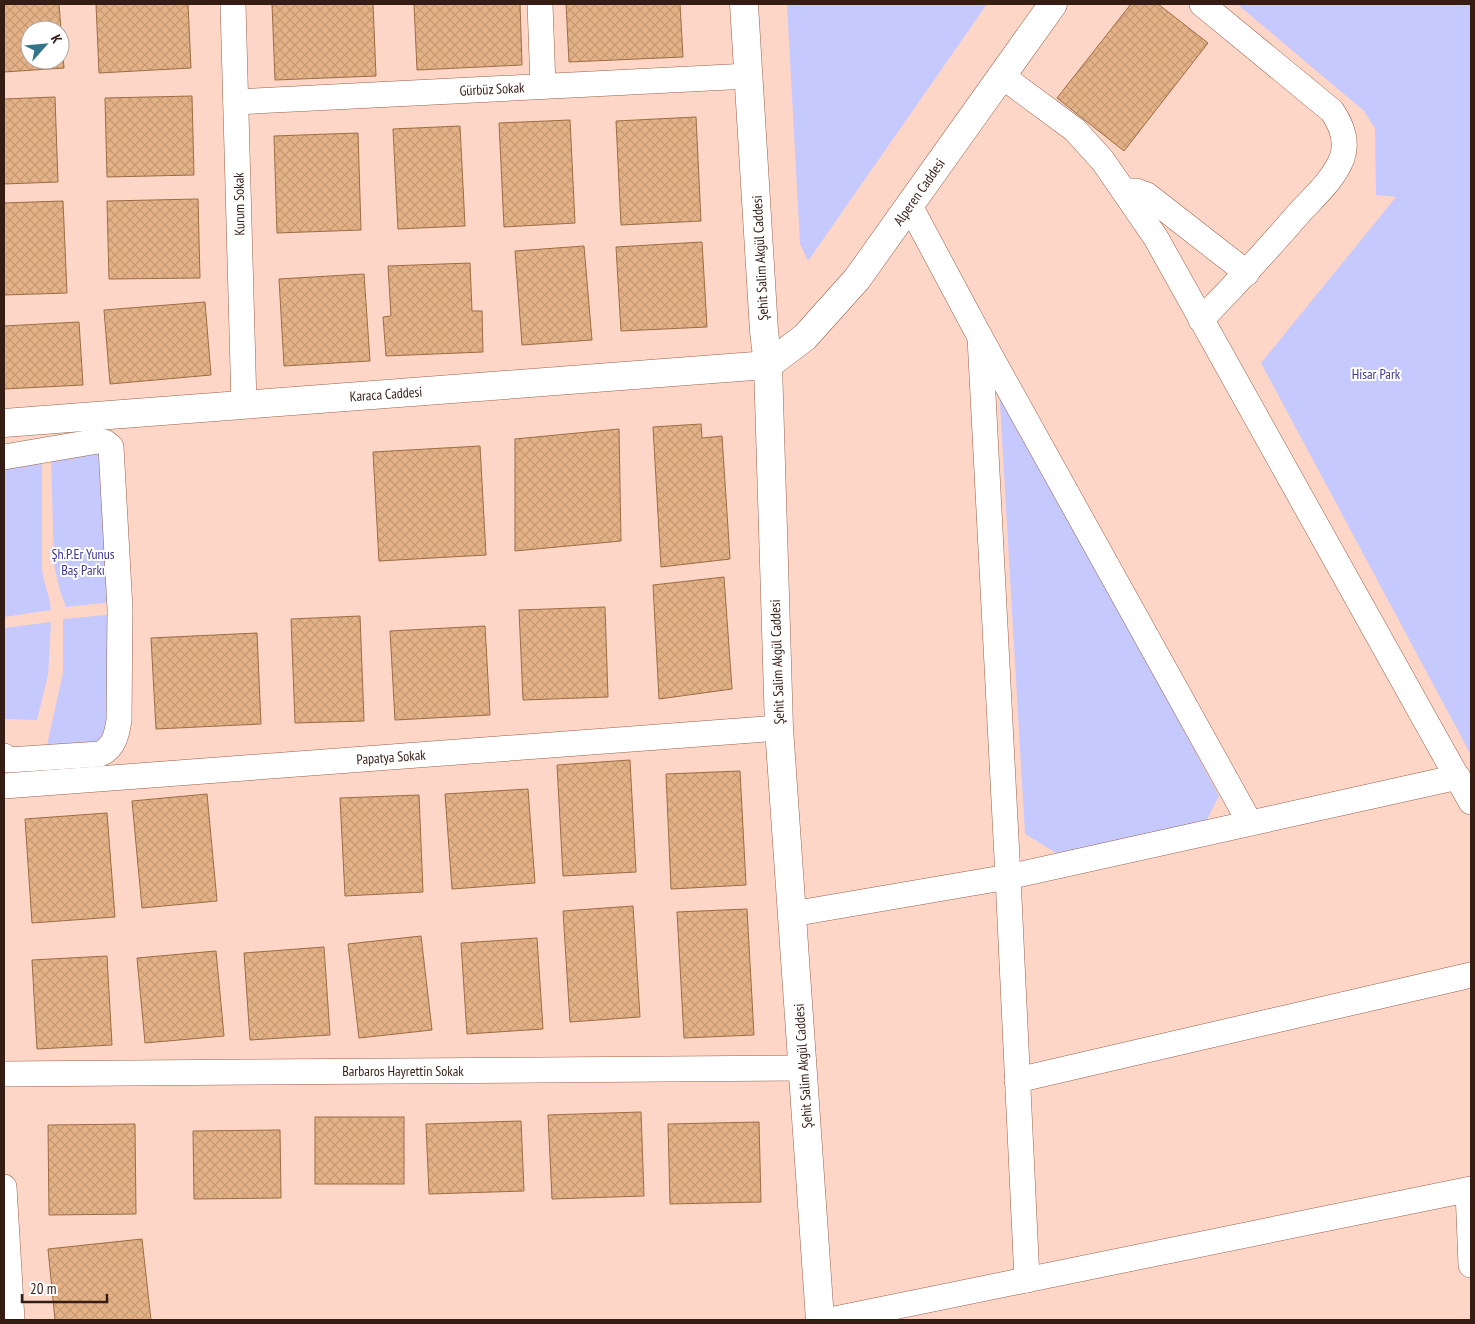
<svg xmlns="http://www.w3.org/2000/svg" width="1475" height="1324" font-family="'PT Sans Narrow',sans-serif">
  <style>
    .green { fill: #c6c9fd }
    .building { fill: url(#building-cross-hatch); stroke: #9c6d44; fill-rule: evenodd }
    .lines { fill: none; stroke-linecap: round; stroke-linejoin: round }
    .street-casing { stroke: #99604a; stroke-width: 26 }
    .secondary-casing { stroke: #99604a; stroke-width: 29 }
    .street { stroke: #fff; stroke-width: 25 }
    .secondary { stroke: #fff; stroke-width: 28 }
    .labels { text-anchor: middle; stroke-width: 4; stroke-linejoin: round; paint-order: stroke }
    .street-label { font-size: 14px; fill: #351d14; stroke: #fff }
    .park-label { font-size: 14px; fill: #3e3690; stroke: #fff }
  </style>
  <defs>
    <pattern id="building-cross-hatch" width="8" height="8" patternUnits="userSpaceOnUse" patternTransform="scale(1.25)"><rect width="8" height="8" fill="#e5b287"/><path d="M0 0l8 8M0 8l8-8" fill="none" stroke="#c59974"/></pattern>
  </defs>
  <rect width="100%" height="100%" fill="#fed6c7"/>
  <!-- green -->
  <g class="green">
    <path d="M787,4H987L808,261L800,244Z"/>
    <path d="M1237,4H1471V755L1261,363L1396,197L1376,195L1375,128L1364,111Z"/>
    <path d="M999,387L1219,796L1205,823L1058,854L1025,834Z"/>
    <path d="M102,444L113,602L66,607L60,591L54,565L51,454Z"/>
    <path d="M42,456V568C43,583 50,595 51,610L4,617V462Z"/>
    <path d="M117,614L115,718L103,748L47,745L63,673V619Z"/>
    <path d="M51,622L48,675L37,720L4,719V628Z"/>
  </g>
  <!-- building -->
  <g class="building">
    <path d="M4,4H59L64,68L4,72ZM30,30H60V60H30Z"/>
    <path d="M96,4H188L191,68L99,73Z"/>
    <path d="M272,4H373L376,76L275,80Z"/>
    <path d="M414,4H520L522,65L417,70Z"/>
    <path d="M566,4H680L683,57L569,62Z"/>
    <path d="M1131,4H1158L1208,43L1124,151L1057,98Z"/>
    <path d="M192,96L194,175L107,177L105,98Z"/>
    <path d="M55,97L58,182L4,184V99Z"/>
    <path d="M696,117L701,221L621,225L616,121Z"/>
    <path d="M570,120L575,223L504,227L499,123Z"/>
    <path d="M460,126L465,226L398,229L393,129Z"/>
    <path d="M358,133L361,230L277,233L274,136Z"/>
    <path d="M198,199L200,278L109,279L107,201Z"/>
    <path d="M63,201L67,293L4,295V203Z"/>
    <path d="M702,242L707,327L621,331L616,247Z"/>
    <path d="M584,246L592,340L522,345L515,251Z"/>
    <path d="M470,263L472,311H482L483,352L386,356L383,317L391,316L388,266Z"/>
    <path d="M364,274L370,361L284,366L279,279Z"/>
    <path d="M205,302L211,375L110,384L104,310Z"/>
    <path d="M79,322L83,385L4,389V326Z"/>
    <path d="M701,424L702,438L722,436L730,559L661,567L653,427Z"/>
    <path d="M619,429L621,541L515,551V439Z"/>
    <path d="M480,446L486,555L379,561L373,452Z"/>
    <path d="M724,577L732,689L659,699L653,585Z"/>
    <path d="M605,607L608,697L523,700L519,610Z"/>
    <path d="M360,616L364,721L295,723L291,619Z"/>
    <path d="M485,626L490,715L395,720L390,631Z"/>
    <path d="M257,633L261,724L156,729L151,638Z"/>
    <path d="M630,760L636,872L563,876L557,765Z"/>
    <path d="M740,771L746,885L671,889L666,774Z"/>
    <path d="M528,789L535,883L452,889L445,794Z"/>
    <path d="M207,794L217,901L142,908L132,801Z"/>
    <path d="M419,795L423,892L345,896L340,798Z"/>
    <path d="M107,813L115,917L32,923L25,819Z"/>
    <path d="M633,906L640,1017L570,1022L563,911Z"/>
    <path d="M747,909L754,1035L684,1038L677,912Z"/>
    <path d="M421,936L432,1030L359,1038L348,944Z"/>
    <path d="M537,938L543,1029L467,1034L461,943Z"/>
    <path d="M324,947L330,1035L250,1040L244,953Z"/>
    <path d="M216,951L224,1036L145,1043L137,958Z"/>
    <path d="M107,956L112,1045L37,1049L32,960Z"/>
    <path d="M641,1112L644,1196L552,1199L548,1115Z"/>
    <rect x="315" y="1117" width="89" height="67"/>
    <path d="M521,1121L524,1191L429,1194L426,1124Z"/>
    <path d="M759,1122L761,1202L670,1204L668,1124Z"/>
    <path d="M135,1124L136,1214L49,1215L48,1125Z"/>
    <path d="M280,1130L281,1198L194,1199L193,1131Z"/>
    <path d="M142,1239L151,1320H55L48,1249Z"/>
  </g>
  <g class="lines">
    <defs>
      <g id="street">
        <path d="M233,4L244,405"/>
        <path d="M540,4L543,86"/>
        <path d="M1002,76L1075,130L1103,161L1156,238L1471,802"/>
        <path d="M236,102L749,76"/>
        <path d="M1124,191H1136L1147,195L1247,273"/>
        <path d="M910,206L980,337L1250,823"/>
        <path d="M1201,320C1235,285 1268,249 1300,212C1315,196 1334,179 1342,158C1348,141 1341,124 1332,111L1202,4"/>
        <path d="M980,337L1008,877L1027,1280"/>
        <path d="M4,457L98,441L105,442L111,447L120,609L119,720C117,734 114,748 100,754L8,760L4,756"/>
        <path d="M4,786L779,728"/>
        <path d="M792,914L1008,877L1458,777"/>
        <path d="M4,1074L803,1068"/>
        <path d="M1017,1080L1471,975"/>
        <path d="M4,1187L12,1320"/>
        <path d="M1468,1190L1471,1265"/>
        <path d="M830,1320L1471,1189"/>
      </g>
      <g id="secondary">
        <path d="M744,4L764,331L768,365L779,728L820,1320"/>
        <path d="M4,423L768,365L805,337L857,279L1053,4"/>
      </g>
    </defs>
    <!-- street casing -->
    <use href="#street" class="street-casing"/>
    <!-- secondary casing -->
    <use href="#secondary" class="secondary-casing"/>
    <!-- street -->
    <use href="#street" class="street"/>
    <!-- secondary -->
    <use href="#secondary" class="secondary"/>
  </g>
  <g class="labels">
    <!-- street labels -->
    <g class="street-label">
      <text transform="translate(492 89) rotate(-3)" y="5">Gürbüz Sokak</text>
      <text transform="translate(919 192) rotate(-55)" y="5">Alperen Caddesi</text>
      <text transform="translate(239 204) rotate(-91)" y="5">Kurum Sokak</text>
      <text transform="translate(760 258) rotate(-93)" y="5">Şehit Salim Akgül Caddesi</text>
      <text transform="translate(386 394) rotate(-4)" y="5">Karaca Caddesi</text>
      <text transform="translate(777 662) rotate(-92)" y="5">Şehit Salim Akgül Caddesi</text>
      <text transform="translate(391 757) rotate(-4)" y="5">Papatya Sokak</text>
      <text transform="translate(803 1066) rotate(-94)" y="5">Şehit Salim Akgül Caddesi</text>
      <text x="403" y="1076">Barbaros Hayrettin Sokak</text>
    </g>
    <!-- park labels -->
    <g class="park-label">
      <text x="1376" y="379">Hisar Park</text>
      <text x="83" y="559">Şh.P.Er Yunus<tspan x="83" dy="16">Baş Parkı</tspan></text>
    </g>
  </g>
  <!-- border -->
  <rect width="1475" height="1324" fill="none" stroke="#351d14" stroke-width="10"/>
  <!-- north arrow -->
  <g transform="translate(45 45) rotate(63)"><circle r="24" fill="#ffffff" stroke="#aea5a1"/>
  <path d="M0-4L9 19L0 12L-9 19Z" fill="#347488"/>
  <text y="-8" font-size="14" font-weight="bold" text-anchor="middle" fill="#351d14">K</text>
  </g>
  <!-- scale -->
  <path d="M22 1294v8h85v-8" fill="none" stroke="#351d14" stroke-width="2.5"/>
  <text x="30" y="1294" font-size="15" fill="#351d14" stroke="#ffffff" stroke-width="4" paint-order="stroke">20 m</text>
</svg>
